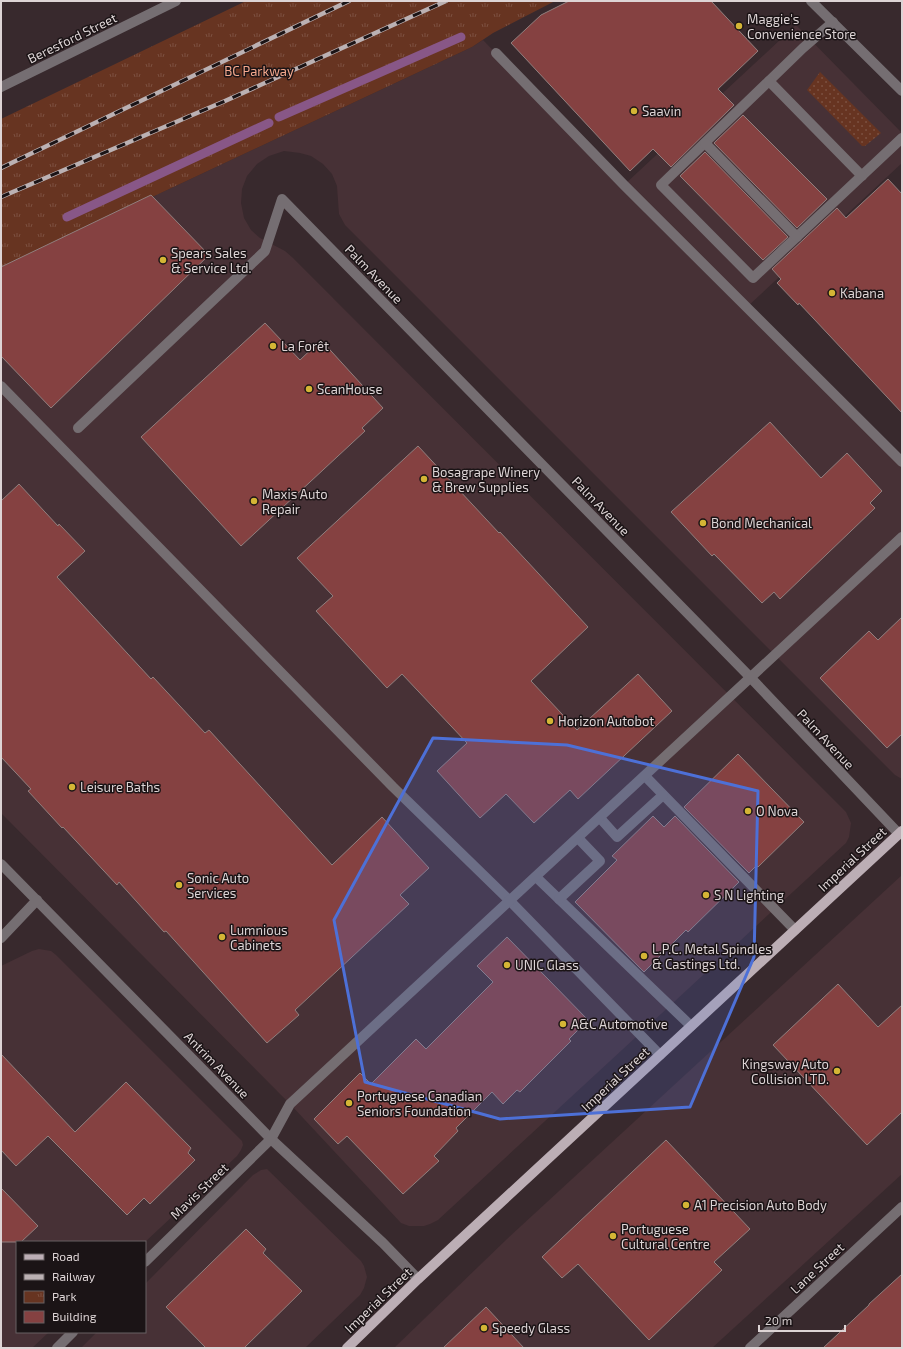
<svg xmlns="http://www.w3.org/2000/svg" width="903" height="1349" font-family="'Exo 2',sans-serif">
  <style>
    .built { fill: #473136 }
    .grass { fill: url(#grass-dots) }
    .park { fill: url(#park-tufts) }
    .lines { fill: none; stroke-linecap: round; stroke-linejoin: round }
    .stream { stroke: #885787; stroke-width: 9 }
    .building { fill: #854141; stroke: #917f7e }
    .minor { stroke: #756e72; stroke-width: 10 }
    .major { stroke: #bcaeb5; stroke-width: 10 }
    .rail-casing { stroke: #bbb1b3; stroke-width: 4.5 }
    .rail { stroke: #1b1416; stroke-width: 3; stroke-dasharray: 9; stroke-linecap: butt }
    .marked { fill: #4d70d7; fill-opacity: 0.2; stroke: #4d70d7; stroke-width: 3; stroke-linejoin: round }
    .poi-dot { fill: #d4b535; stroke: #1b1416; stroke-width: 1.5 }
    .labels { text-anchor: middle; stroke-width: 3; stroke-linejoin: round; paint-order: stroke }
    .poi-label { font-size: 13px; fill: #ddd4d5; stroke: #1b1416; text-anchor: start }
    .street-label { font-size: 13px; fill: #ddd4d5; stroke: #1b1416 }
    .park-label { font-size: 13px; fill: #f5a98e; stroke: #1b1416 }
  </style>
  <defs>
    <pattern id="grass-dots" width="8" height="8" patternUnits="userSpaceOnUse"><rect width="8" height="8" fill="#673421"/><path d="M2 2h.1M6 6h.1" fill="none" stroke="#7c5040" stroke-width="1.8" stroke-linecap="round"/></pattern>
    <pattern id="park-tufts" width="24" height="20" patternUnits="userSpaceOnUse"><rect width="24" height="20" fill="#673421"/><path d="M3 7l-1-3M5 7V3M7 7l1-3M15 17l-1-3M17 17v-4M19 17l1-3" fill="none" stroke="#7c5040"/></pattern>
  </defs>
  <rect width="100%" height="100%" fill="#38292d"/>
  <!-- built -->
  <g class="built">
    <path d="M796,25L902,133V163L747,307L902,462V779L895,775L345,225L339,214L337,186L332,174L323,164L311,156L300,153L284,151L269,156L257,164L247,176L242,189L241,203L244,218L251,230L260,238L285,251L293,258L846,812L851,823L849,837L846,843L438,1220L430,1224L424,1226H409L401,1223L290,1104L1,813V268L472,47L483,40L624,185Z"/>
    <path d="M902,875V1174L712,1348H394L507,1239Z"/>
    <path d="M39,949L51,951L56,955L242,1141L243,1145L241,1150L237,1156L145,1242H17V1332H49L32,1348H1V966L32,951Z"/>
    <path d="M267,1169L361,1261L364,1266L367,1277L364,1288L360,1295L305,1348H81L97,1332H145V1284L253,1175L261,1170Z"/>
  </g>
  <!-- grass -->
  <path class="grass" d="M820,72L881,133L865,146H862L807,90Z"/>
  <!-- park -->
  <path class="park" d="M246,1H555L493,33L472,47L1,268V119Z"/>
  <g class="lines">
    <!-- stream -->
    <g class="stream">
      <path d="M279,117L461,37"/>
      <path d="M67,217L269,123"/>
    </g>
  </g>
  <!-- building -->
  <g class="building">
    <path d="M569,1H711L758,51L718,89L734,105L671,167L653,149L630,171L511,43L541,15Z"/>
    <path d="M743,115L827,199L797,228L714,143Z"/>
    <path d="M705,152L788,237L763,260L680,176Z"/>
    <path d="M888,179L902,194V413L799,303L798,305L777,283L781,279L772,269L837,208L846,218Z"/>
    <path d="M151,195L209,255L51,408L1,356V267Z"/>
    <path d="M265,323L300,360L321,340L383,408L362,428L365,431L241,546L141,437Z"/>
    <path d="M770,422L821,478L847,453L882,491L870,503L875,508L780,599L774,592L762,603L714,554L712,556L671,512Z"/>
    <path d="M418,446L499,533L500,532L588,627L531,681L577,730L638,674L672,711L578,799L570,790L534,823L506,794L480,818L437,771L467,743L402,674L387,688L316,611L333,596L297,558Z"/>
    <path d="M19,484L58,526L59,524L85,551L57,577L151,679L153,677L205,733L209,730L332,865L382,817L429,868L400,895L409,904L295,1010L299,1015L267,1043L166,931L164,932L119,882L117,885L63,827L62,828L28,791L31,789L1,757V501Z"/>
    <path d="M902,617V734L887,748L820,678L869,631L878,640Z"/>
    <path d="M738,754L804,822L758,867L756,866L749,873L684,807Z"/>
    <path d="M653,816L664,827L675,816L739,882L688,932L686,930L644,972L575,902L617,860L612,856Z"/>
    <path d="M507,937L588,1020L569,1039L571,1041L520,1092L517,1090L503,1104L492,1092L456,1128L458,1131L434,1156L439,1161L403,1194L347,1136L338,1144L314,1119L360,1073L371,1084L416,1039L426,1049L493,982L477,966Z"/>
    <path d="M838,984L878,1027L902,1005V1112L867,1145L773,1045Z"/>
    <path d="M1,1054L75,1132L126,1082L191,1148L188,1153L195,1160L150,1204L144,1198L127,1215L48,1136L16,1166L1,1150Z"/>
    <path d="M666,1140L750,1229L714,1262L722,1270L649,1340L578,1264L562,1278L542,1257Z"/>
    <path d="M1,1188L38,1226L21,1242H1Z"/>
    <path d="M246,1229L266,1249L263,1253L302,1291L244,1348H206L166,1307Z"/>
    <path d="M902,1274V1348H823L869,1305V1304Z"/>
    <path d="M486,1307L524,1348H443Z"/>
  </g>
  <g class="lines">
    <!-- minor -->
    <g class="minor">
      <path d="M811,1L902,91"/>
      <path d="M833,22L803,48L769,81L661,185L753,278L902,138"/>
      <path d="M496,53L624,185L902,462"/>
      <path d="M769,81L862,176"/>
      <path d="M1,87L176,1"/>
      <path d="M705,143L797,237"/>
      <path d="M1,386L393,787L510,901L660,1055"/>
      <path d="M78,428L265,251L282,199L750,677L899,834"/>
      <path d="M645,776L795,930"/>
      <path d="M600,818L617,837L663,795"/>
      <path d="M1,864L271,1139L383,1243L418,1279"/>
      <path d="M536,877L691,1026"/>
      <path d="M559,899L600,861L578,838"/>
      <path d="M1,938L37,900"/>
      <path d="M145,1262L271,1139L290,1104L902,537"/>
      <path d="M57,1348L73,1332"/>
      <path d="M750,1348L902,1207"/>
    </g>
    <!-- major -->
    <path class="major" d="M347,1348L418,1279L902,831"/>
    <defs>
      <g id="rail">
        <path d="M1,168L349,1"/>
        <path d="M1,197L225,101L446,1"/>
      </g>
    </defs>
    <!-- rail casing -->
    <use href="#rail" class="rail-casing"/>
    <!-- rail -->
    <use href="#rail" class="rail"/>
  </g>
  <!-- marked area -->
  <path class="marked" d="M433,738L567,745L758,791L754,957L690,1107L500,1119L365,1082L334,920Z"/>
  <!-- markers -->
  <g class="poi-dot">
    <circle cx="739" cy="26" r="4"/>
    <circle cx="634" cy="111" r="4"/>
    <circle cx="163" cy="260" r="4"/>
    <circle cx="832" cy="293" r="4"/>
    <circle cx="273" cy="346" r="4"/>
    <circle cx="309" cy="389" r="4"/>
    <circle cx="424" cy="479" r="4"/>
    <circle cx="254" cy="501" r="4"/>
    <circle cx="703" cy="523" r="4"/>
    <circle cx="550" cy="721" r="4"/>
    <circle cx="72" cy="787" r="4"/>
    <circle cx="748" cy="811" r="4"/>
    <circle cx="179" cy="885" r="4"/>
    <circle cx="706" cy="895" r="4"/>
    <circle cx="222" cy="937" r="4"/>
    <circle cx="644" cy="956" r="4"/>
    <circle cx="507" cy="965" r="4"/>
    <circle cx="563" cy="1024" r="4"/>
    <circle cx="837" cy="1071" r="4"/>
    <circle cx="349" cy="1103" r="4"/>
    <circle cx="686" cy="1205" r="4"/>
    <circle cx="613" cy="1236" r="4"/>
    <circle cx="484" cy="1328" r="4"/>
  </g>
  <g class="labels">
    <!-- poi labels -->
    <g class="poi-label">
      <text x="747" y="24">Maggie's<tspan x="747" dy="15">Convenience Store</tspan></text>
      <text x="642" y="116">Saavin</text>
      <text x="171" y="258">Spears Sales<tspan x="171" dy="15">&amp; Service Ltd.</tspan></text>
      <text x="840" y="298">Kabana</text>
      <text x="281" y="351">La Forêt</text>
      <text x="317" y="394">ScanHouse</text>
      <text x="432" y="477">Bosagrape Winery<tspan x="432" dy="15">&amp; Brew Supplies</tspan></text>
      <text x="262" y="499">Maxis Auto<tspan x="262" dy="15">Repair</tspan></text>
      <text x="711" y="528">Bond Mechanical</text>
      <text x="558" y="726">Horizon Autobot</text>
      <text x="80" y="792">Leisure Baths</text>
      <text x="756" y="816">O Nova</text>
      <text x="187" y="883">Sonic Auto<tspan x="187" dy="15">Services</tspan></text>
      <text x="714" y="900">S N Lighting</text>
      <text x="230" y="935">Lumnious<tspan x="230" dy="15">Cabinets</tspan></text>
      <text x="652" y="954">L.P.C. Metal Spindles<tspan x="652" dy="15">&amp; Castings Ltd.</tspan></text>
      <text x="515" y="970">UNIC Glass</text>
      <text x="571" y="1029">A&amp;C Automotive</text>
      <text x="829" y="1069" text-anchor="end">Kingsway Auto<tspan x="829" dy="15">Collision LTD.</tspan></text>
      <text x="357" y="1101">Portuguese Canadian<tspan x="357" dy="15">Seniors Foundation</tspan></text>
      <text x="694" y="1210">A1 Precision Auto Body</text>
      <text x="621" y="1234">Portuguese<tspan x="621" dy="15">Cultural Centre</tspan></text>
      <text x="492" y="1333">Speedy Glass</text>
    </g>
    <!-- street labels -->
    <g class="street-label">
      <text transform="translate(72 38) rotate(-26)" y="5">Beresford Street</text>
      <text transform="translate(374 274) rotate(46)" y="5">Palm Avenue</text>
      <text transform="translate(601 506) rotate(46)" y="5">Palm Avenue</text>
      <text transform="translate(826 739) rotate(47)" y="5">Palm Avenue</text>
      <text transform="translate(852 859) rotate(-43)" y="5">Imperial Street</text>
      <text transform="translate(217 1065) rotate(46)" y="5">Antrim Avenue</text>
      <text transform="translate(615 1079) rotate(-43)" y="5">Imperial Street</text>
      <text transform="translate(199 1191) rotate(-44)" y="5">Mavis Street</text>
      <text transform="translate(817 1268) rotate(-43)" y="5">Lane Street</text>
      <text transform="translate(378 1300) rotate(-44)" y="5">Imperial Street</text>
    </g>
    <!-- park labels -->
    <g class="park-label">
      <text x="259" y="76">BC Parkway</text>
    </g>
  </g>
  <!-- border -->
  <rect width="903" height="1349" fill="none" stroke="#ddd4d5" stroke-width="4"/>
  <!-- legend -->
  <rect x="16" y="1241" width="130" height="92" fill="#1b1416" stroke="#696162"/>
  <rect x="24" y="1254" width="20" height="6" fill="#bcaeb5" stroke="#696162"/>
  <text x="52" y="1261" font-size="12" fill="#ddd4d5">Road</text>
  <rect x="24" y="1274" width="20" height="6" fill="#bbb1b3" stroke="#696162"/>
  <text x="52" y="1281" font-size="12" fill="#ddd4d5">Railway</text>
  <rect x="24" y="1291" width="20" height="12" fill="url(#park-tufts)" stroke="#696162"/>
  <text x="52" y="1301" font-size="12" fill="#ddd4d5">Park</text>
  <rect x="24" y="1311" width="20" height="12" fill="#854141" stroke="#696162"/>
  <text x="52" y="1321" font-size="12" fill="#ddd4d5">Building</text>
  <!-- scale -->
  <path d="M759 1325v6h86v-6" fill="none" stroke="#ddd4d5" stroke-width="2"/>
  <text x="765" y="1325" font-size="12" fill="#ddd4d5" stroke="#1b1416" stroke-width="3" paint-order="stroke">20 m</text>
</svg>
